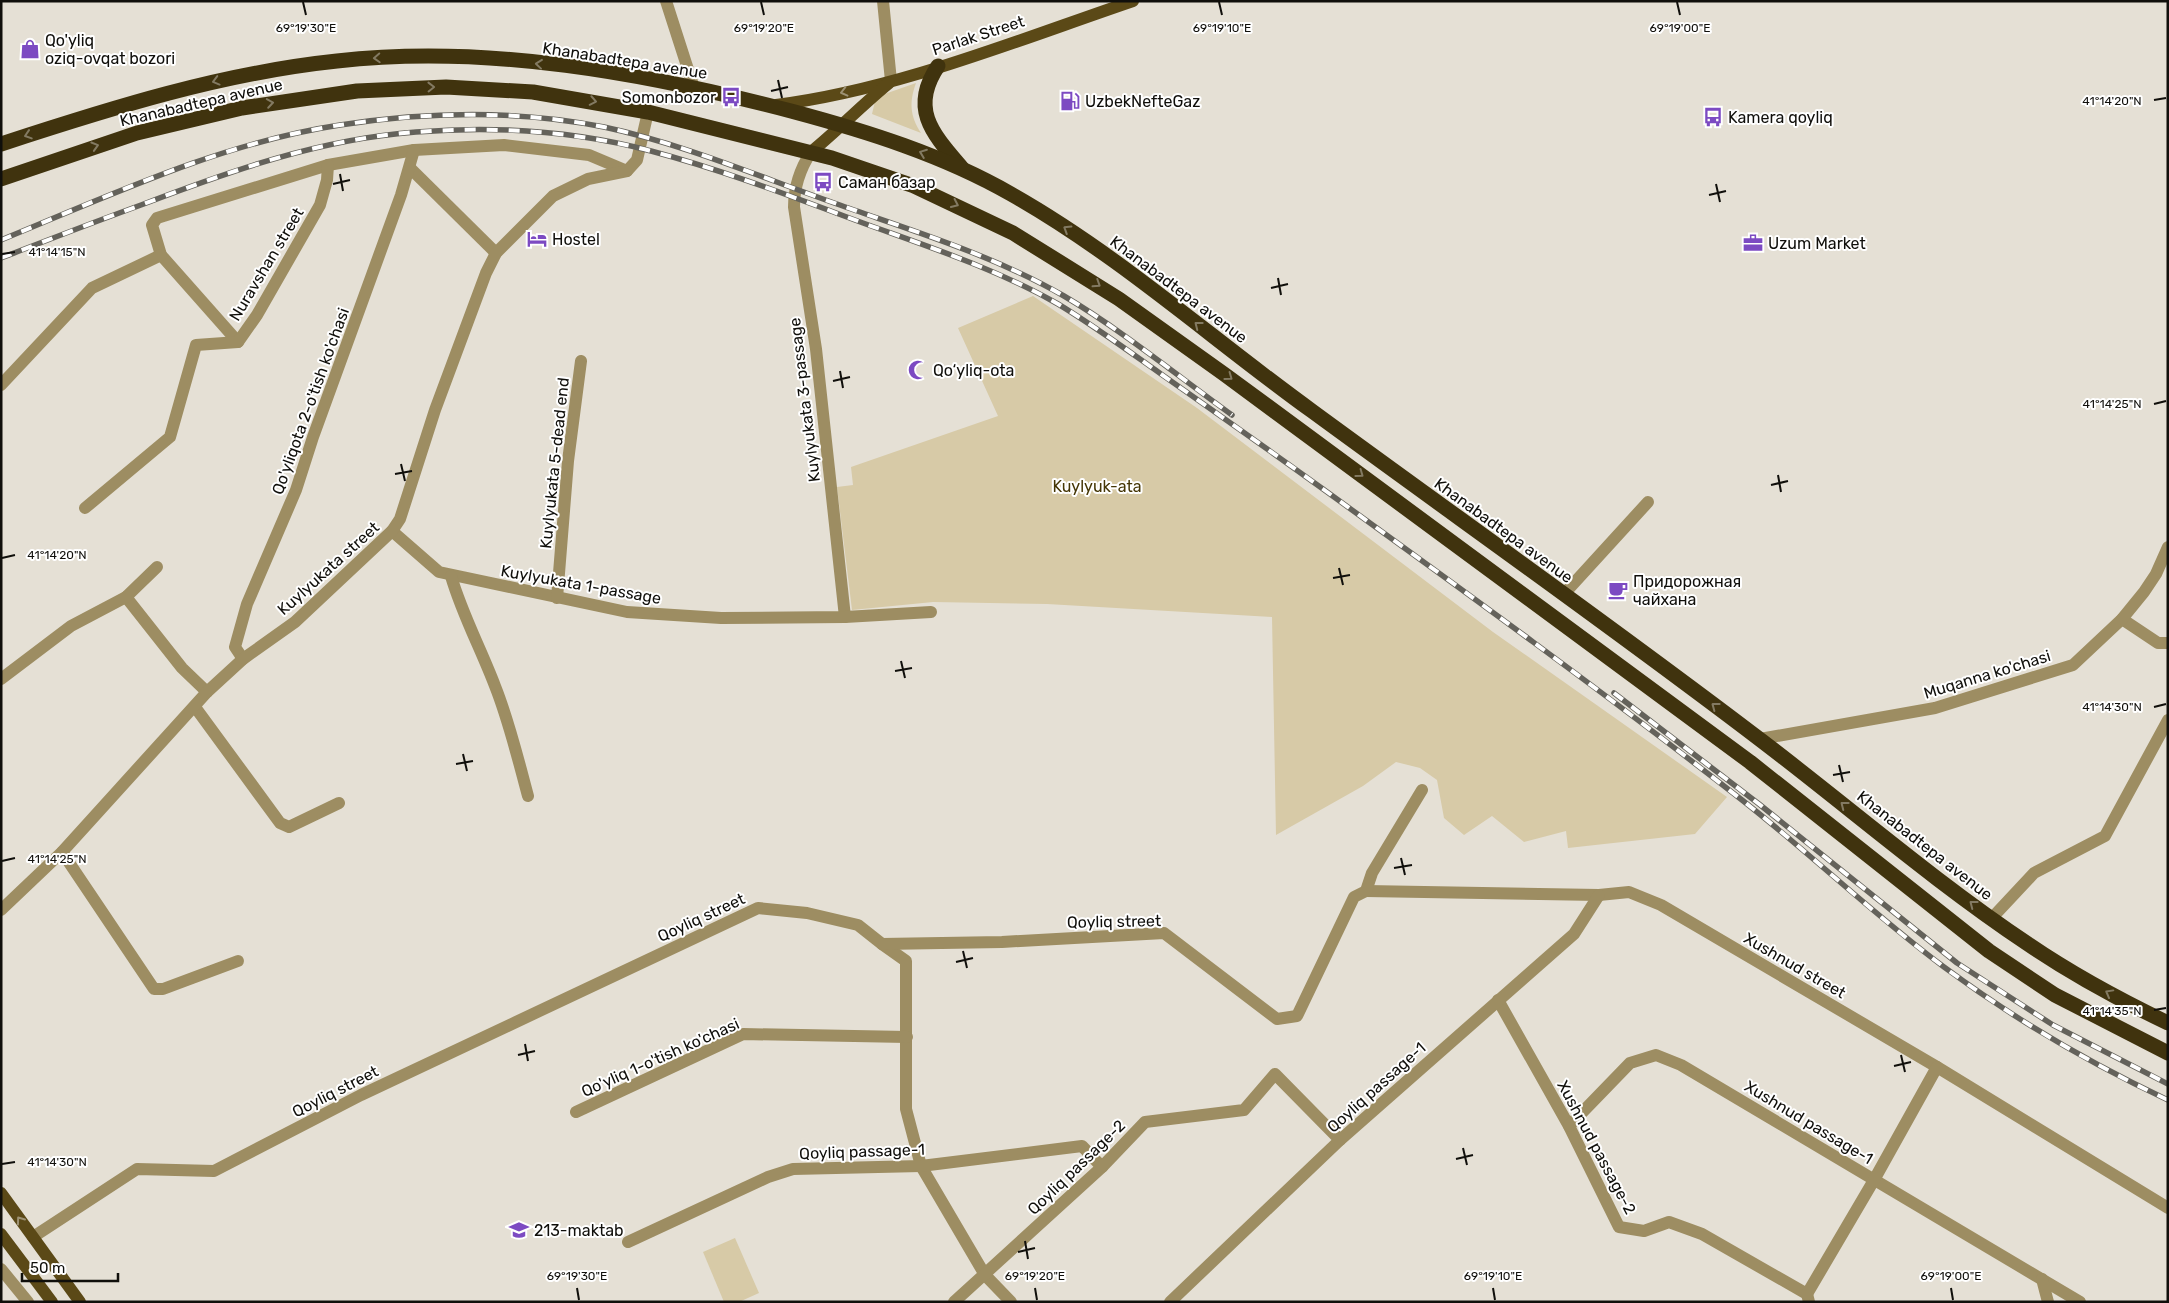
<svg xmlns="http://www.w3.org/2000/svg" width="2169" height="1303" font-family="Rubik,sans-serif">
  <style>
    .green { fill: #d7caa7 }
    .lines { fill: none; stroke-linecap: round; stroke-linejoin: round }
    .minor { stroke: #9d8d62; stroke-width: 12 }
    .major { stroke: #5b4917; stroke-width: 12 }
    .highway { stroke: #40330e; stroke-width: 15 }
    .rail-casing { stroke: #64625b; stroke-width: 5.5 }
    .rail { stroke: #fff; stroke-width: 4; stroke-dasharray: 11; stroke-linecap: butt }
    .oneway { stroke: #837a62 }
    .oneway2 { stroke: #9d9274 }
    .ticks { fill: none; stroke: #100f0b; stroke-width: 2 }
    .labels { text-anchor: middle; stroke-width: 4; stroke-linejoin: round; paint-order: stroke }
    .street-label { font-size: 16px; fill: #100f0b; stroke: #fff }
    .poi-label { font-size: 16px; fill: #100f0b; stroke: #fff; text-anchor: start }
    .park-label { font-size: 16px; fill: #453605; stroke: #fff }
    .ticks-label { font-size: 12px; text-anchor: middle; fill: #100f0b; stroke: #fff; stroke-width: 4; stroke-linejoin: round; paint-order: stroke }
  </style>
  <rect width="100%" height="100%" fill="#e5e0d5"/>
  <!-- green -->
  <g class="green">
    <path d="M916,83C909,102 910,116 921,133L872,114L876,97Z"/>
    <path d="M1033,296L1197,408L1493,632L1727,797L1695,834L1568,848L1566,831L1524,842L1492,816L1464,835L1444,818L1437,780L1420,768L1396,762L1363,786L1276,835L1272,617L1047,604L933,602L852,610L837,487L853,485L851,467L998,416L958,328Z"/>
    <path d="M735,1238L759,1293L739,1302H724L703,1252Z"/>
  </g>
  <g class="lines">
    <!-- minor -->
    <g class="minor">
      <path d="M666,1L694,88"/>
      <path d="M883,1L891,81"/>
      <path d="M811,152C800,169 794,187 794,207L816,349L845,617"/>
      <path d="M410,168L496,253"/>
      <path d="M238,342L161,255L152,225L157,218L328,165L414,150L504,145L589,155L627,171"/>
      <path d="M1,385L92,288L161,255"/>
      <path d="M85,508L170,437L196,345L238,342L257,315L320,205L327,180L328,165"/>
      <path d="M392,531L439,572L627,612L721,618L845,617L931,612"/>
      <path d="M451,576C462,614 481,649 495,686C509,721 518,759 528,796"/>
      <path d="M1564,594L1648,502"/>
      <path d="M126,597L182,668L207,692"/>
      <path d="M557,598L568,461L581,361"/>
      <path d="M2122,619L2158,643H2168"/>
      <path d="M243,659L235,647L247,604L296,490L313,437L401,195L414,150"/>
      <path d="M1,679L71,626L126,597L157,567"/>
      <path d="M195,707L280,823L289,827L339,803"/>
      <path d="M1760,739L1935,708L2073,665L2122,619L2144,592L2156,574L2168,547"/>
      <path d="M62,852L154,989H163L238,961"/>
      <path d="M1366,891L1599,895L1629,892L1661,905L1937,1067L2168,1208"/>
      <path d="M1,910L62,852L207,692L243,659L295,622L392,531L400,519L435,410L486,273L496,253L553,196L588,179L627,171L637,160L648,112"/>
      <path d="M1991,919L2034,873L2105,836L2168,720"/>
      <path d="M882,944L906,961V1109L921,1166L985,1275L1011,1302"/>
      <path d="M1498,1000L1569,1126L1619,1227L1644,1231L1669,1222L1702,1234L1807,1294L1809,1302"/>
      <path d="M576,1112L743,1034L907,1037"/>
      <path d="M1569,1126L1630,1063L1656,1055L1681,1065L2080,1302"/>
      <path d="M33,1237L137,1169L214,1171L361,1095L758,908L807,913L858,925L882,944L1002,942L1164,933L1277,1019L1297,1016L1354,897L1366,891L1372,873L1422,790"/>
      <path d="M628,1242L768,1177L793,1169L921,1166L1082,1146L1102,1167"/>
      <path d="M1,1269L28,1302"/>
      <path d="M2042,1279L2048,1302"/>
      <path d="M1807,1294L1874,1180L1937,1067"/>
      <path d="M954,1302L1102,1167L1145,1122L1244,1110L1275,1074L1340,1140"/>
      <path d="M1170,1302L1340,1140L1574,934L1599,895"/>
    </g>
    <!-- major -->
    <g class="major">
      <path d="M776,105C896,90 1018,40 1133,1"/>
      <path d="M811,152C838,130 862,105 889,83"/>
      <path d="M1,1193L80,1302"/>
      <path d="M1,1234L52,1302"/>
    </g>
    <!-- highway -->
    <g class="highway">
      <path d="M938,66C909,109 933,134 962,168"/>
      <path d="M1,144C111,108 222,73 337,61C488,44 645,73 791,111C866,131 943,155 1011,194C1119,255 1212,339 1312,411C1462,521 1614,628 1762,741C1850,808 1935,882 2028,944C2072,974 2120,1000 2168,1023"/>
      <path d="M1,179L137,133L242,108L357,91L446,87L533,92L648,112L832,158L914,186L1013,233L1119,299L1224,374L1750,762L1989,951L2055,995L2168,1053"/>
    </g>
    <defs>
      <g id="rail">
        <path d="M1,240C111,195 221,143 340,125C426,112 518,110 604,127C684,144 760,177 837,204C913,231 993,255 1064,296C1120,329 1178,376 1232,415"/>
        <path d="M1,258C48,240 94,222 141,205C230,171 320,139 416,132C493,126 576,131 651,151C723,170 793,197 863,223C929,247 997,269 1058,304C1093,325 1127,350 1161,374C1215,412 1269,450 1323,489C1464,591 1605,693 1742,800C1811,854 1874,915 1944,967C2013,1018 2089,1063 2168,1100"/>
        <path d="M1614,693L1759,804L1957,963L2053,1025L2168,1084"/>
      </g>
    </defs>
    <!-- rail casing -->
    <use href="#rail" class="rail-casing"/>
    <!-- rail -->
    <use href="#rail" class="rail"/>
  </g>
  <!-- one-way arrows -->
  <defs><path id="oneway-chevron" d="M-2-3.5L2.5 0L-2 3.5" fill="none" stroke-width="1.6" stroke-linecap="round" stroke-linejoin="round" transform="scale(1.25)"/></defs>
  <g class="oneway">
    <use href="#oneway-chevron" transform="translate(377 58) rotate(177)"/>
    <use href="#oneway-chevron" transform="translate(539 64) rotate(-174)"/>
    <use href="#oneway-chevron" transform="translate(216 81) rotate(165)"/>
    <use href="#oneway-chevron" transform="translate(431 87) rotate(-1)"/>
    <use href="#oneway-chevron" transform="translate(593 101) rotate(11)"/>
    <use href="#oneway-chevron" transform="translate(270 103) rotate(-9)"/>
    <use href="#oneway-chevron" transform="translate(28 135) rotate(162)"/>
    <use href="#oneway-chevron" transform="translate(95 146) rotate(-17)"/>
    <use href="#oneway-chevron" transform="translate(923 153) rotate(-159)"/>
    <use href="#oneway-chevron" transform="translate(955 204) rotate(25)"/>
    <use href="#oneway-chevron" transform="translate(1067 229) rotate(-148)"/>
    <use href="#oneway-chevron" transform="translate(1097 284) rotate(33)"/>
    <use href="#oneway-chevron" transform="translate(1198 325) rotate(-142)"/>
    <use href="#oneway-chevron" transform="translate(1229 377) rotate(36)"/>
    <use href="#oneway-chevron" transform="translate(1360 474) rotate(36)"/>
    <use href="#oneway-chevron" transform="translate(1715 706) rotate(-143)"/>
    <use href="#oneway-chevron" transform="translate(1844 805) rotate(-142)"/>
    <use href="#oneway-chevron" transform="translate(1973 904) rotate(-142)"/>
    <use href="#oneway-chevron" transform="translate(2109 993) rotate(-151)"/>
  </g>
  <g class="oneway2">
    <use href="#oneway-chevron" transform="translate(844 92) rotate(166)"/>
    <use href="#oneway-chevron" transform="translate(20 1220) rotate(-126)"/>
  </g>
  <!-- ticks -->
  <path class="ticks" d="M303,2L306,15M761,2L764,15M1219,2L1222,15M1677,2L1680,15M778,80L782,98M771,91L788,87M2154,100L2166,98M340,174L343,191M333,184L350,180M1716,184L1720,202M1709,195L1726,191M2,254L15,252M1278,278L1281,295M1271,288L1288,284M840,371L843,388M833,381L850,377M2154,404L2166,401M401,464L405,481M395,474L412,471M1778,475L1781,492M1771,485L1788,481M2,558L15,555M1339,568L1343,585M1333,578L1350,575M901,661L905,678M895,671L912,668M2154,707L2166,704M463,754L467,771M456,764L473,761M1839,765L1843,782M1833,775L1850,772M1401,858L1405,875M2,861L15,858M1394,868L1412,865M963,951L967,968M956,962L973,958M2154,1010L2166,1008M525,1044L528,1061M518,1055L535,1051M1901,1055L1905,1072M1894,1066L1911,1062M1463,1148L1467,1165M1456,1159L1473,1155M2,1164L15,1162M1025,1241L1028,1259M1018,1252L1035,1248M577,1288L579,1300M1035,1288L1037,1300M1493,1288L1495,1300M1951,1288L1953,1300"/>
  <!-- icons -->
  <defs>
    <symbol id="shop-bare" viewBox="-9 -9 18 18"><path d="M-5-2.5h2.3a2.7 3.5 0 0 1 5.4 0H5L5.5 6h-11ZM-1.5-2.5h3a1.5 2.3 0 0 0-3 0Z" fill="#7c4ac2" stroke="#fff" stroke-width="2.5" paint-order="stroke"/></symbol>
    <symbol id="bus-bare" viewBox="-9 -9 18 18"><path d="M-5-6H5V4H4V6H2V4H-2V6H-4V4H-5ZM-3.5-4V0h7V-4ZM-3.5 1.2v1.5H-2V1.2ZM2 1.2v1.5H3.5V1.2Z" fill="#7c4ac2" stroke="#fff" stroke-width="2.5" paint-order="stroke"/></symbol>
    <symbol id="fuel-bare" viewBox="-9 -9 18 18"><path d="M-5.5-6h7V0h2V4h1.3V-2.5L3-4.5l.8-.8L6-3V5H2.5V1h-1V6h-7ZM-4.2-4.7v3.2H.2V-4.7Z" fill="#7c4ac2" stroke="#fff" stroke-width="2.5" paint-order="stroke"/></symbol>
    <symbol id="hotel-bare" viewBox="-9 -9 18 18"><path d="M-6-4.5h1.5V1H6V5H4.5V3h-9V5H-6ZM-4 0a1.8 1.8 0 1 1 3.6 0ZM.5 0V-2.5h3Q6-2.5 6 0Z" fill="#7c4ac2" stroke="#fff" stroke-width="2.5" paint-order="stroke"/></symbol>
    <symbol id="office-bare" viewBox="-9 -9 18 18"><path d="M-6-3h4V-5.5h4V-3h4V5H-6ZM-1-4.5V-3h2v-1.5ZM-6 0V1H6V0Z" fill="#7c4ac2" stroke="#fff" stroke-width="2.5" paint-order="stroke"/></symbol>
    <symbol id="mosque-bare" viewBox="-9 -9 18 18"><path d="M3.5-4.9A6 6 0 1 0 3.5 4.9A5 5 0 1 1 3.5-4.9Z" fill="#7c4ac2" stroke="#fff" stroke-width="2.5" paint-order="stroke"/></symbol>
    <symbol id="cafe-bare" viewBox="-9 -9 18 18"><path d="M-5.5-4.5H6V0H3Q3 3.5 0 3.5H-2.5Q-5.5 3.5-5.5 0ZM3-3.2v2h1.7v-2ZM-6 4.5H4V6H-6Z" fill="#7c4ac2" stroke="#fff" stroke-width="2.5" paint-order="stroke"/></symbol>
    <symbol id="school-bare" viewBox="-9 -9 18 18"><path d="M0-5L7-2L0 1L-7-2ZM-4 1L0 2.5L4 1V4Q0 6-4 4Z" fill="#7c4ac2" stroke="#fff" stroke-width="2.5" paint-order="stroke"/></symbol>
  </defs>
  <g fill-rule="evenodd">
    <use href="#shop-bare" x="16" y="35" width="28" height="28"/>
    <use href="#bus-bare" x="717" y="83" width="28" height="28"/>
    <use href="#fuel-bare" x="1056" y="87" width="28" height="28"/>
    <use href="#bus-bare" x="1699" y="103" width="28" height="28"/>
    <use href="#bus-bare" x="809" y="168" width="28" height="28"/>
    <use href="#hotel-bare" x="523" y="225" width="28" height="28"/>
    <use href="#office-bare" x="1739" y="229" width="28" height="28"/>
    <use href="#mosque-bare" x="904" y="356" width="28" height="28"/>
    <use href="#cafe-bare" x="1604" y="576" width="28" height="28"/>
    <use href="#school-bare" x="505" y="1216" width="28" height="28"/>
  </g>
  <g class="labels">
    <!-- street labels -->
    <g class="street-label">
      <text transform="translate(978 35) rotate(-18)" y="6">Parlak Street</text>
      <text transform="translate(625 60) rotate(9)" y="6">Khanabadtepa avenue</text>
      <text transform="translate(201 102) rotate(-13)" y="6">Khanabadtepa avenue</text>
      <text transform="translate(266 264) rotate(-59)" y="6">Nuravshan street</text>
      <text transform="translate(1179 289) rotate(37)" y="6">Khanabadtepa avenue</text>
      <text transform="translate(804 400) rotate(-97)" y="6">Kuylyukata 3-passage</text>
      <text transform="translate(310 401) rotate(-70)" y="6">Qo'yliqota 2-o'tish ko'chasi</text>
      <text transform="translate(554 463) rotate(-84)" y="6">Kuylyukata 5-dead end</text>
      <text transform="translate(1504 530) rotate(36)" y="6">Khanabadtepa avenue</text>
      <text transform="translate(328 568) rotate(-42)" y="6">Kuylyukata street</text>
      <text transform="translate(581 584) rotate(10)" y="6">Kuylyukata 1-passage</text>
      <text transform="translate(1987 674) rotate(-17)" y="6">Muqanna ko'chasi</text>
      <text transform="translate(1925 845) rotate(38)" y="6">Khanabadtepa avenue</text>
      <text transform="translate(701 917) rotate(-25)" y="6">Qoyliq street</text>
      <text transform="translate(1114 921) rotate(-1)" y="6">Qoyliq street</text>
      <text transform="translate(1795 965) rotate(30)" y="6">Xushnud street</text>
      <text transform="translate(660 1057) rotate(-24)" y="6">Qo'yliq 1-o'tish ko'chasi</text>
      <text transform="translate(1376 1087) rotate(-42)" y="6">Qoyliq passage-1</text>
      <text transform="translate(335 1091) rotate(-27)" y="6">Qoyliq street</text>
      <text transform="translate(1809 1122) rotate(31)" y="6">Xushnud passage-1</text>
      <text transform="translate(1597 1147) rotate(62)" y="6">Xushnud passage-2</text>
      <text transform="translate(862 1151) rotate(-2)" y="6">Qoyliq passage-1</text>
      <text transform="translate(1076 1167) rotate(-44)" y="6">Qoyliq passage-2</text>
    </g>
    <!-- poi labels -->
    <g class="poi-label">
      <text x="45" y="46">Qo'yliq<tspan x="45" dy="18">oziq-ovqat bozori</tspan></text>
      <text x="716" y="103" text-anchor="end">Somonbozor</text>
      <text x="1085" y="107">UzbekNefteGaz</text>
      <text x="1728" y="123">Kamera qoyliq</text>
      <text x="838" y="188">Саман базар</text>
      <text x="552" y="245">Hostel</text>
      <text x="1768" y="249">Uzum Market</text>
      <text x="933" y="376">Qo‘yliq-ota</text>
      <text x="1633" y="587">Придорожная<tspan x="1633" dy="18">чайхана</tspan></text>
      <text x="534" y="1236">213-maktab</text>
    </g>
    <!-- park labels -->
    <g class="park-label">
      <text x="1097" y="492">Kuylyuk-ata</text>
    </g>
  </g>
  <g class="ticks-label">
    <text x="306" y="32">69°19'30"E</text>
    <text x="764" y="32">69°19'20"E</text>
    <text x="1222" y="32">69°19'10"E</text>
    <text x="1680" y="32">69°19'00"E</text>
    <text x="2112" y="105">41°14'20"N</text>
    <text x="57" y="256">41°14'15"N</text>
    <text x="2112" y="408">41°14'25"N</text>
    <text x="57" y="559">41°14'20"N</text>
    <text x="2112" y="711">41°14'30"N</text>
    <text x="57" y="863">41°14'25"N</text>
    <text x="2112" y="1015">41°14'35"N</text>
    <text x="57" y="1166">41°14'30"N</text>
    <text x="577" y="1280">69°19'30"E</text>
    <text x="1035" y="1280">69°19'20"E</text>
    <text x="1493" y="1280">69°19'10"E</text>
    <text x="1951" y="1280">69°19'00"E</text>
  </g>
  <!-- border -->
  <rect width="2169" height="1303" fill="none" stroke="#100f0b" stroke-width="5"/>
  <!-- scale -->
  <path d="M22 1273v8h96v-8" fill="none" stroke="#100f0b" stroke-width="2.5"/>
  <text x="30" y="1273" font-size="15" fill="#100f0b" stroke="#ffffff" stroke-width="4" paint-order="stroke">50 m</text>
</svg>
